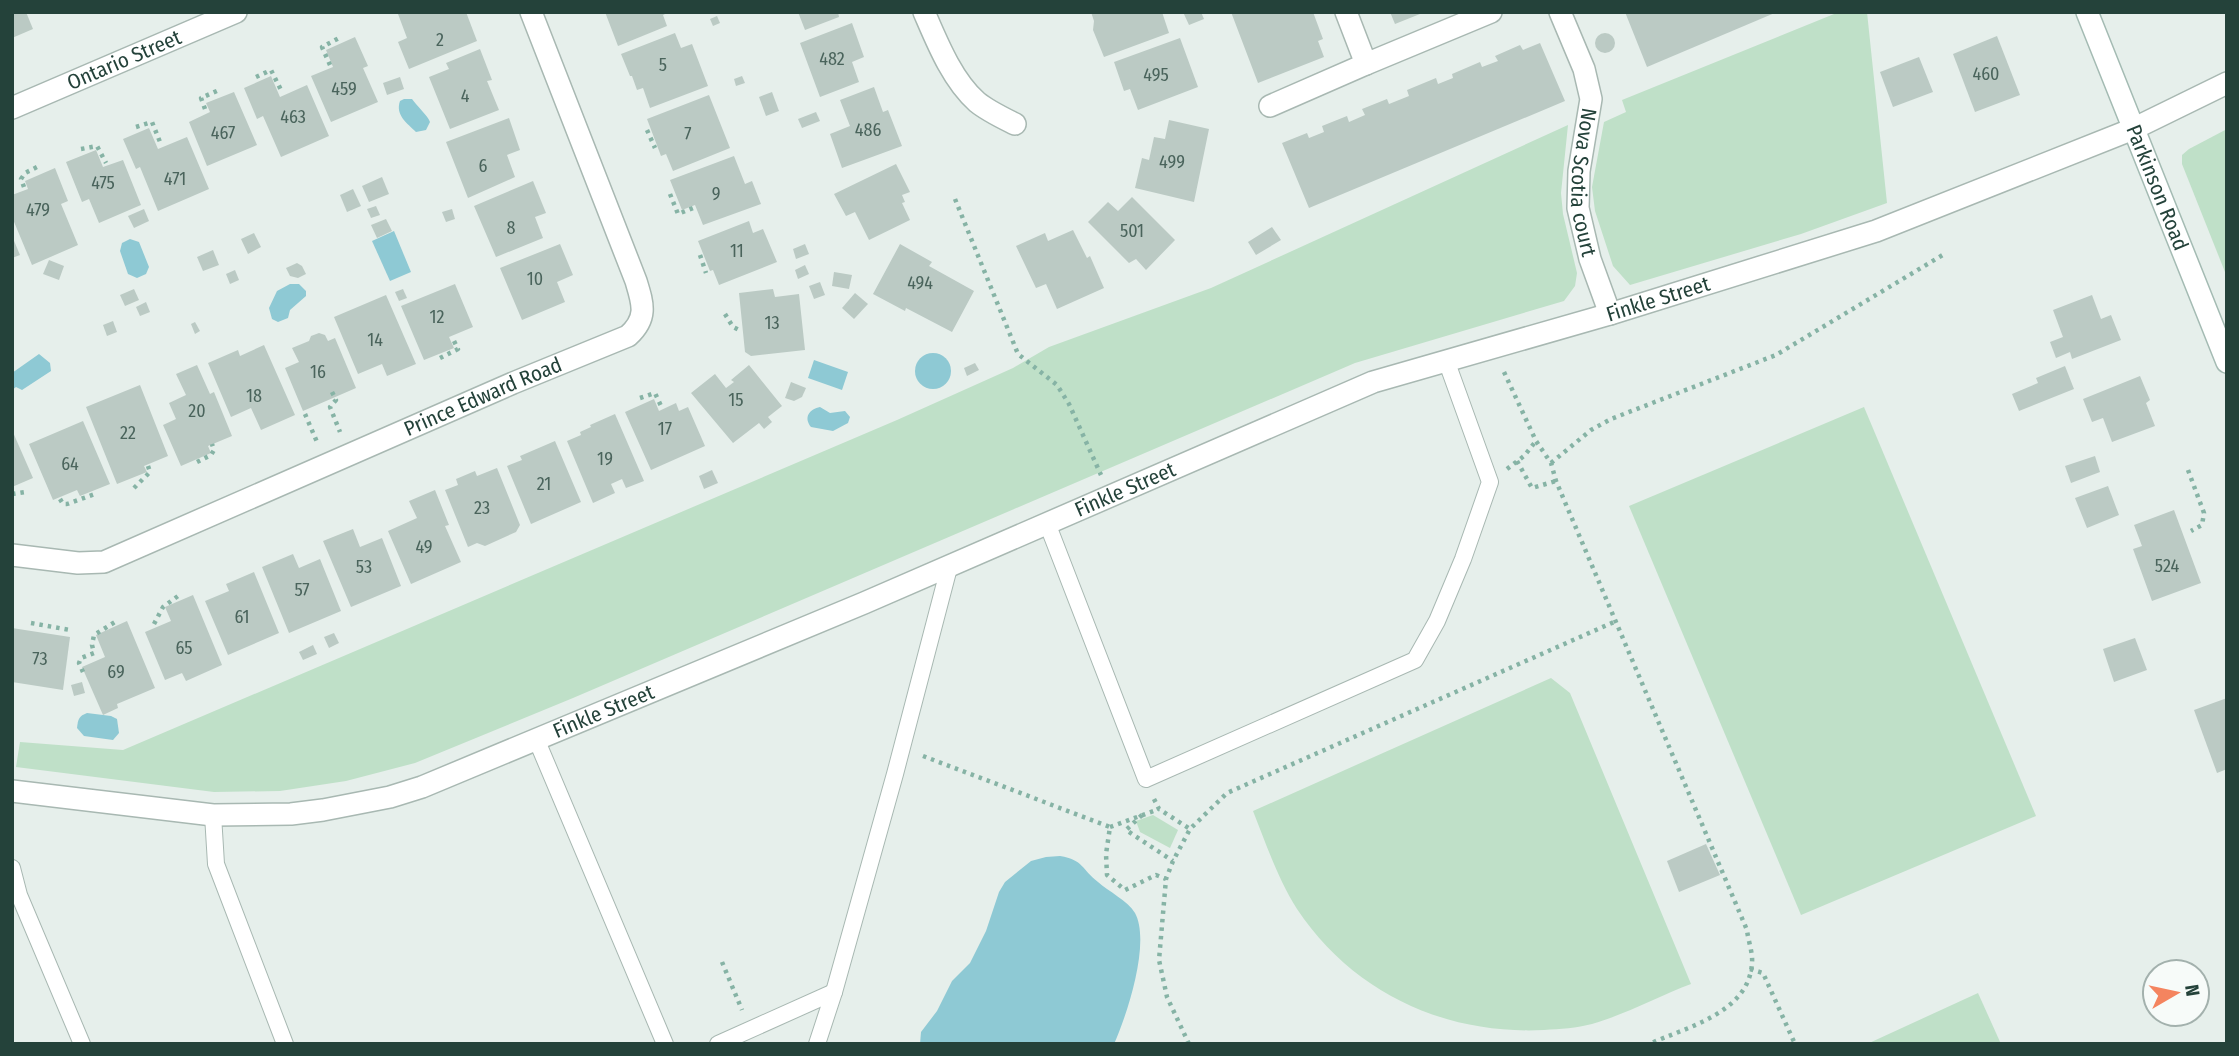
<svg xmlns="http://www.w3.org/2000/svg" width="2239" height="1056" font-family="'Fira Sans Condensed',sans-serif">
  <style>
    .green { fill: #bfe0c8 }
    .water { fill: #8ec9d4 }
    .building { fill: #bbcac4 }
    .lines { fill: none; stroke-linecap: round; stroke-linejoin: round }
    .service-casing { stroke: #a8b8b2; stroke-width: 18 }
    .minor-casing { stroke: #a8b8b2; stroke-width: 24 }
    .secondary-casing { stroke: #a4bbb3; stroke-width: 24 }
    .path { stroke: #86b3a5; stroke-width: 4.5; stroke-dasharray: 3.5 5; stroke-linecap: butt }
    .service { stroke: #fff; stroke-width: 16 }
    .minor { stroke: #fff; stroke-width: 21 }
    .secondary { stroke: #fff; stroke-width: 21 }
    .labels { text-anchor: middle; stroke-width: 5; stroke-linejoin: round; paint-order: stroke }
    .number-label { font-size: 18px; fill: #4a645c }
    .street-label { font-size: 21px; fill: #24423a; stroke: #f7fbf9 }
  </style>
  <rect width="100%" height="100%" fill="#e6efeb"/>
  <!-- green -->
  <g class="green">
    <path d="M1839,12H1867L1887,203L1801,234L1630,285L1613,266L1595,211L1592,187L1604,122L1626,112L1622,100Z"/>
    <path d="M1568,125L1561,193L1563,214L1577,273L1575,286L1564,301L1355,363L573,698L415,763L346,781L280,791L214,792L16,767L20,742L123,750L897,420L1013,368L1049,347L1211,288Z"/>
    <path d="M2227,129V277L2182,164V155L2189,149Z"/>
    <path d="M1864,407L2036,816L1801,915L1629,506Z"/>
    <path d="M1551,678L1570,693L1691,984C1659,996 1624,1015 1592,1024C1577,1028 1560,1029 1544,1030C1445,1035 1353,993 1297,909C1278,879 1266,844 1253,811Z"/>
    <path d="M1153,815L1178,830L1170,848L1140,832L1136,821Z"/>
    <path d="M1978,993L2001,1044H1867Z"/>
  </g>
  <!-- water -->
  <g class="water">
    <path d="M404,99H412C417,106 428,116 430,122L426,130L416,132C407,123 395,115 400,101Z"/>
    <path d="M394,231L411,272L390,281L372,241Z"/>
    <path d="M130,239L139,242L149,267L146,274L137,278L128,274L120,251L122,243Z"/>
    <path d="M290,284H299L306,291V296L290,310L288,318L278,322L272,319L269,308L277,291Z"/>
    <circle cx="933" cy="371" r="18"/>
    <path d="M39,354L50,363L51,371L22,390L16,387L12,390V373Z"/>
    <path d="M814,360L848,372L842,390L808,378Z"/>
    <path d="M820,407L830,413L845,411L850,417L848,423L833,431L811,427C803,417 810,409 820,407Z"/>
    <path d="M87,713L111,716L117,719L119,733L113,740L84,736L77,728C78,719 79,716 87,713Z"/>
    <path d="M1060,856C1084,860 1081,869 1098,882C1108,891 1128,901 1135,913C1151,942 1127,1015 1114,1044H920L921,1032L937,1011L952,981L970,963L986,931L999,892L1005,882L1031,861L1046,857Z"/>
  </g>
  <!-- building -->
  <g class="building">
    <path d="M12,12H26L33,29L12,38Z"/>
    <path d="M403,12H466L477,41L409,69L398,42L407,38L398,14Z"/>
    <path d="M605,12H669L663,15L667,26L618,46Z"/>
    <path d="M798,12H838L839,17L805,30Z"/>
    <path d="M1091,12H1162L1169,33L1104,57L1093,30L1094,21Z"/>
    <path d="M1183,12H1201L1204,19L1189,25Z"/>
    <path d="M1231,12H1313L1323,39L1318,41L1324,57L1258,83Z"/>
    <path d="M1390,12H1425L1395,24Z"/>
    <path d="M1625,12H1777L1647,67Z"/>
    <path d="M717,16L720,23L713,26L710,19Z"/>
    <path d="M852,23L864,57L852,62L859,82L820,97L800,43Z"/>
    <circle cx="1605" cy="43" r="10"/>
    <path d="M675,33L681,48L692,44L708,86L650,108L643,88L637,90L632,76H630L621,54Z"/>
    <path d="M1997,36L2020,95L1975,112L1953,54Z"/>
    <path d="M355,37L368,66L363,68L378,102L331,122L311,76L333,67L326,50Z"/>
    <path d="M1180,38L1198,87L1138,110L1130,89L1124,91L1114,62Z"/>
    <path d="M1540,43L1565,101L1309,208L1282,143L1307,133L1309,138L1324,132L1322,126L1347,116L1349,122L1365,115L1362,109L1387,99L1389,104L1409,96L1407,90L1436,78L1438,84L1453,78L1452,74L1480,62L1482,67L1498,61L1495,56L1520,45L1523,50Z"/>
    <path d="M480,49L492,80L487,81L499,110L450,129L429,77L449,69L446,63Z"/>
    <path d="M1919,57L1933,92L1893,107L1880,72Z"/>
    <path d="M271,76L280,97L307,85L329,136L281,157L263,116L257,119L244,88Z"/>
    <path d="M742,76L745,83L736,86L734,79Z"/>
    <path d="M400,77L404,89L387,95L383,83Z"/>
    <path d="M874,87L883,112L888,110L902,146L842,168L830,134L850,126L840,100Z"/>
    <path d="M234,92L257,145L207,166L189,122L210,112L206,103Z"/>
    <path d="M772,92L779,111L766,116L759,97Z"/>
    <path d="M709,95L730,148L673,171L666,154L661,156L647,119Z"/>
    <path d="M816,112L820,121L802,128L798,119Z"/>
    <path d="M509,118L520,150L507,155L515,177L468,198L446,142Z"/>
    <path d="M1169,120L1209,129L1194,202L1135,188L1142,158L1149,160L1154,137L1165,139Z"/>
    <path d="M149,128L158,149L187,137L209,189L158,211L140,167L136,169L123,139Z"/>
    <path d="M96,150L103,167L123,160L141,205L99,223L89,199L82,202L66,162Z"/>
    <path d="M734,156L745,184L752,181L761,204L703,225L695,205L682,210L670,180Z"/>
    <path d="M896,164L910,192L902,195L905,202L902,203L910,220L869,240L855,212L846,216L834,194Z"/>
    <path d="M55,168L68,201L61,204L78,245L32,265L12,217V195L28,189L25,181Z"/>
    <path d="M382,177L389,194L369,202L362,186Z"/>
    <path d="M533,181L546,213L535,217L543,238L496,257L474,206Z"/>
    <path d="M353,189L361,206L347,212L340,195Z"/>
    <path d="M1132,197L1175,240L1146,270L1136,259L1129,263L1088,222L1108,202L1118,211Z"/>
    <path d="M376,206L380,215L371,218L367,209Z"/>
    <path d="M144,209L149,221L134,228L128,216Z"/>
    <path d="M452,209L455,219L446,222L442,212Z"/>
    <path d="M386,219L392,231L377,238L371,225Z"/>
    <path d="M749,221L753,233L763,229L777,262L719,285L713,270L710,271L698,241Z"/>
    <path d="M1272,227L1281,240L1256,255L1248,242Z"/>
    <path d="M1073,230L1087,258L1090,256L1104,288L1057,309L1046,284L1036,288L1016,246L1045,233L1048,241Z"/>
    <path d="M254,233L261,247L248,254L241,239Z"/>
    <path d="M12,236L20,255L12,258Z"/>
    <path d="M560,244L573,275L557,282L565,302L522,320L500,268Z"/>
    <path d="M805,244L809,254L796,259L793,249Z"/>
    <path d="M900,244L932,262L929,266L974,291L952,332L906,308L905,311L873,294Z"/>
    <path d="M213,250L219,265L203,271L197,257Z"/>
    <path d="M49,260L64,266L59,280L43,274Z"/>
    <path d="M297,263L302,266L306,274L298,278L290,276L286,268Z"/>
    <path d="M805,265L809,274L798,279L795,270Z"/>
    <path d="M235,270L239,280L230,284L226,274Z"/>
    <path d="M834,272L852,275L849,289L832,286Z"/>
    <path d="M820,282L825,295L814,299L809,286Z"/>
    <path d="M455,284L473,327L449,337L454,348L424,360L401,306Z"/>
    <path d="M134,289L139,300L125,306L120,295Z"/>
    <path d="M403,289L407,298L399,301L395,292Z"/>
    <path d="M773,289L775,297L799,294L805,350L751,356L745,352L739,293Z"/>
    <path d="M855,293L868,304L854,319L842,308Z"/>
    <path d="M386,295L416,364L387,376L382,364L358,374L334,317Z"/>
    <path d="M2092,295L2101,319L2111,315L2121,340L2072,359L2070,352L2056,358L2050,342L2063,337L2053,310Z"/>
    <path d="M146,302L150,312L140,316L136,307Z"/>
    <path d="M113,321L117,332L107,336L103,325Z"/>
    <path d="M195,322L200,331L195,334L191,324Z"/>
    <path d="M319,333L325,335L328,341L335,338L356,388L303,411L285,368L299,362L292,348L309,341L311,336Z"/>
    <path d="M264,345L295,415L261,430L251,408L231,417L208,363L238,350L240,356Z"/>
    <path d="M975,363L979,370L967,376L964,368Z"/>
    <path d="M197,365L210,394L214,392L232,436L208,446L211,453L181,466L163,425L176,419L169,403L186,395L176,374Z"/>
    <path d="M749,365L782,406L768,417L772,422L764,429L759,423L733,443L691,393L715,374L726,388L734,382L731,380Z"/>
    <path d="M2065,366L2074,389L2019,411L2012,394L2038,383L2036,378Z"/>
    <path d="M2140,376L2150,400L2146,403L2155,426L2112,442L2103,418L2092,422L2083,399Z"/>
    <path d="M791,382L806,388L802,397L794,401L785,398Z"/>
    <path d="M140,385L168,456L144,466L147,472L117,484L86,407Z"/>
    <path d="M654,399L659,411L676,403L679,411L688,407L705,446L651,470L625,412Z"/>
    <path d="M615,414L644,481L626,488L622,479L611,484L615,493L593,503L567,441L581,435L580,432L591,427L590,425Z"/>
    <path d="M83,421L110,484L80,496L77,490L53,500L29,444Z"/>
    <path d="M12,430L33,478L12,487Z"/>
    <path d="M555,441L581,502L531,524L507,466L522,460L520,456Z"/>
    <path d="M2095,456L2100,472L2071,483L2065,466Z"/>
    <path d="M497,468L520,525L516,532L485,546L477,543L468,547L445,490L458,485L456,479L475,471L477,476Z"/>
    <path d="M712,470L718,483L704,489L699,476Z"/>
    <path d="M2108,486L2119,515L2087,528L2075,498Z"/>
    <path d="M435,490L449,525L445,526L461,562L411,584L388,531L417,518L409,501Z"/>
    <path d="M2174,510L2201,583L2152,601L2133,549L2142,546L2134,525Z"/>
    <path d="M353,529L360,547L382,538L401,586L351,607L323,541Z"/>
    <path d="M293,554L299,568L320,559L341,611L289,633L262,567Z"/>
    <path d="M254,572L279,633L228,655L205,601L229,591L226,584Z"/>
    <path d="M193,595L222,665L186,681L182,673L165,680L145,632L171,621L165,607Z"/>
    <path d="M127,621L155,688L117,704L118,708L103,715L82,667L105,657L96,635Z"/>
    <path d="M12,628L70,637L63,690L12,682Z"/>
    <path d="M334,633L339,643L329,648L324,637Z"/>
    <path d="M2135,638L2147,670L2114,682L2103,649Z"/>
    <path d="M313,645L317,654L303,660L299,652Z"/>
    <path d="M82,682L85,693L74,696L71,685Z"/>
    <path d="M2227,698V769L2217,773L2194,710Z"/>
    <path d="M1706,844L1720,875L1679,892L1667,861Z"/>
  </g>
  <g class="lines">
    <defs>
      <g id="service">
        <path d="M1047,523L1146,779L1415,660L1437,621L1463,559L1490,482L1446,360"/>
        <path d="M537,741L665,1044"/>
        <path d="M213,815L216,864L285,1044"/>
        <path d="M12,868L19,895L82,1044"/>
        <path d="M718,1044L834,992"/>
        <path d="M817,1044L834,992L895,774L950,564"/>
      </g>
      <g id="minor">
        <path d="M924,12C937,42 952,80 977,102C988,111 1003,118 1015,124"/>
        <path d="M1346,12L1366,64L1491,12"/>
        <path id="s1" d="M1560,12L1584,69L1591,99L1579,171L1578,208L1590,259L1610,314"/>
        <path d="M1270,106L1366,64"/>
        <path id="s2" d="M12,108L236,12"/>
        <path id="s3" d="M12,555L78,563L104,562L513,383L628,336C648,318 643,304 636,281L531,12"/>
        <path id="s4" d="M12,791L213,815L291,814L323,810L390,797L422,787L864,603L1373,382L1610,314L1876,231L2133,129L2227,83"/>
      </g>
      <g id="secondary">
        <path id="s5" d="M2087,12L2227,362"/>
      </g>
    </defs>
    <!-- service casing -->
    <use href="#service" class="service-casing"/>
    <!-- minor casing -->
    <use href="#minor" class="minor-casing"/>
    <!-- secondary casing -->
    <use href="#secondary" class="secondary-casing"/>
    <!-- path -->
    <g class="path">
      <path d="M330,65L322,47L341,37"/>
      <path d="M256,77L271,70L281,90"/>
      <path d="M205,109L201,98L219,90"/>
      <path d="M136,127L152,122L160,142"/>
      <path d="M647,130L655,148"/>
      <path d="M81,149L97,146L106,163"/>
      <path d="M24,187L21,179L25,173L39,166"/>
      <path d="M670,194L678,214L693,208"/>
      <path d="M955,199L1018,354L1057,385L1069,404L1101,475"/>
      <path d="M700,255L706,273"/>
      <path d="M725,314L733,327L741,331"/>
      <path d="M440,358L458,349L453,339"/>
      <path d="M1504,372L1536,441L1551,463L1556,481L1747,930C1748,940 1753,953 1752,963C1749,1013 1687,1027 1649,1044"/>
      <path d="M332,392L336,400L330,407L340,432"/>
      <path d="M640,398L655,393L661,406"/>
      <path d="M305,414L317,442"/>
      <path d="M1517,461L1532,488L1556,481"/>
      <path d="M197,462L211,455L214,450L212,444"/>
      <path d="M1551,463L1591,430L1611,419L1776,355L1946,253"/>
      <path d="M1507,469L1524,456L1536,441"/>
      <path d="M2188,470L2204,513L2202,525L2191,531"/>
      <path d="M134,488L150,472L148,466"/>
      <path d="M12,494L25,492"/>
      <path d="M60,499L63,504H67L95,494"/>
      <path d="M31,623L70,630"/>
      <path d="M154,624L163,607L178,596"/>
      <path d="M83,672L79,663L81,658L94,653L92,645L94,635L115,622"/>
      <path d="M923,756L1110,827L1106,854L1107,875L1125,890L1156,875L1166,879"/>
      <path d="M1154,799L1159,809L1190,829"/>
      <path d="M1142,815L1126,830L1173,861"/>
      <path d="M1110,827L1159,809"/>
      <path d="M722,962L742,1010"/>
      <path d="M1750,969L1763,973L1795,1044"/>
      <path d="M1189,1044L1167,997L1159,960L1166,879L1173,861L1190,829L1227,793L1614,622"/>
    </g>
    <!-- service -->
    <use href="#service" class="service"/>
    <!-- minor -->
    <use href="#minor" class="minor"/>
    <!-- secondary -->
    <use href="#secondary" class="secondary"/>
  </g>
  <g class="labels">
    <!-- number labels -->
    <g class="number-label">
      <text x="440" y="46">2</text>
      <text x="832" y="65">482</text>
      <text x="663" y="71">5</text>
      <text x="1986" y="80">460</text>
      <text x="1156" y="81">495</text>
      <text x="344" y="95">459</text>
      <text x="465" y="102">4</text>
      <text x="293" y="123">463</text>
      <text x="868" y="136">486</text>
      <text x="223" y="139">467</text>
      <text x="688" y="140">7</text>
      <text x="1172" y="168">499</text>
      <text x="483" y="172">6</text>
      <text x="175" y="185">471</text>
      <text x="103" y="189">475</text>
      <text x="716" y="200">9</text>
      <text x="38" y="216">479</text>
      <text x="511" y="234">8</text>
      <text x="1132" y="237">501</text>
      <text x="737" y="257">11</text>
      <text x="535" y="285">10</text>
      <text x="920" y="289">494</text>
      <text x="437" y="323">12</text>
      <text x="772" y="329">13</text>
      <text x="375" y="346">14</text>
      <text x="318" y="378">16</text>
      <text x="254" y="402">18</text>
      <text x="736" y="406">15</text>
      <text x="197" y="417">20</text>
      <text x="665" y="435">17</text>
      <text x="128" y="439">22</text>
      <text x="605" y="465">19</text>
      <text x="70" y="470">64</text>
      <text x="544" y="490">21</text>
      <text x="482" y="514">23</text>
      <text x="424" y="553">49</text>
      <text x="2167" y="572">524</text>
      <text x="364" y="573">53</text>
      <text x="302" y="596">57</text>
      <text x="242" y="623">61</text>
      <text x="184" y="654">65</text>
      <text x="40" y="665">73</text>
      <text x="116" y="678">69</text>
    </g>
    <!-- street labels -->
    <g class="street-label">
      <text dy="7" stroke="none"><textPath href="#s2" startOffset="122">Ontario Street</textPath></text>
      <text dy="7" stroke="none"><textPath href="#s1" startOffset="177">Nova Scotia court</textPath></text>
      <text dy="7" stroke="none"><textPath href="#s5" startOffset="189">Parkinson Road</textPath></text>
      <text dy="7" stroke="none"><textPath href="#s4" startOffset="1745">Finkle Street</textPath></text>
      <text dy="7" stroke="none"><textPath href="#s3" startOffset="506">Prince Edward Road</textPath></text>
      <text dy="7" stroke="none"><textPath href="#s4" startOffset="1178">Finkle Street</textPath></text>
      <text dy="7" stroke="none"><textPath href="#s4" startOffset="611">Finkle Street</textPath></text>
    </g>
  </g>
  <!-- border -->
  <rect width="2239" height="1056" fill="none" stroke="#24423a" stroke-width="28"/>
  <!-- north arrow -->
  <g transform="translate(2176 993) rotate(81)"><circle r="33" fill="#f7fbf9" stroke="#a3b1ad" stroke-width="2"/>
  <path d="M0-5L12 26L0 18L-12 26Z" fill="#f4845f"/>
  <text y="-10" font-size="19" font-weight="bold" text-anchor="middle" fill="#24423a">N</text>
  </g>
</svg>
